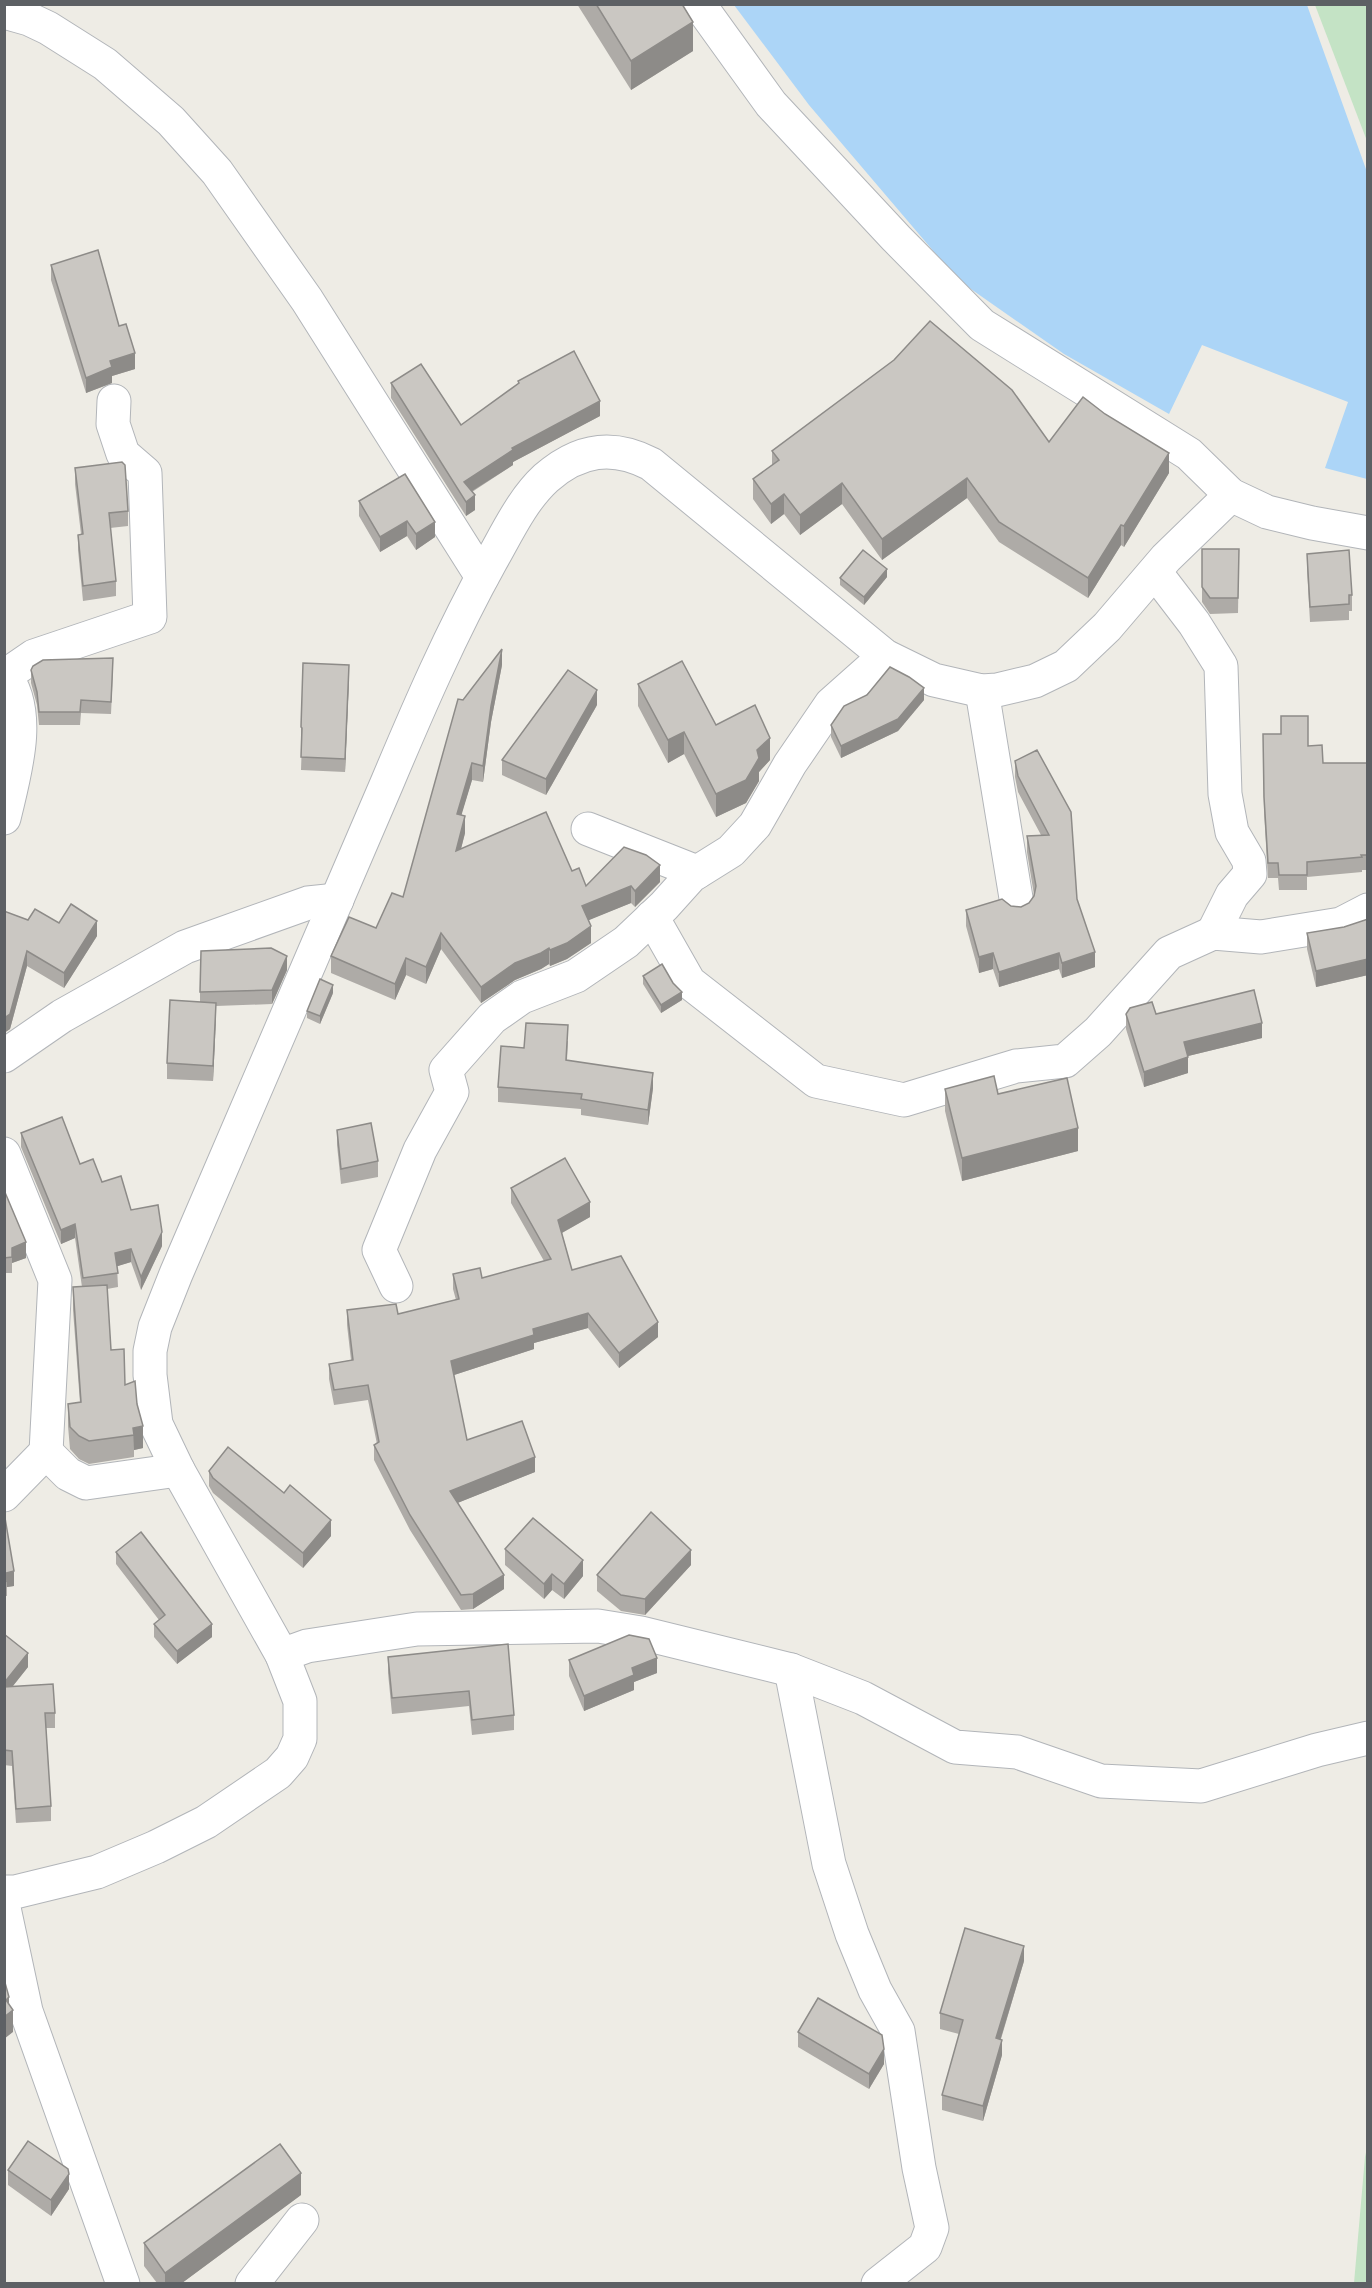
<svg xmlns="http://www.w3.org/2000/svg" width="1372" height="2288" font-family="'Fira Sans',sans-serif">
  <style>
    .green { fill: #c4e3c5 }
    .water { fill: #acd5f7 }
    .lines { fill: none; stroke-linecap: round; stroke-linejoin: round }
    .minor-casing { stroke: #b2b5b9; stroke-width: 35 }
    .minor { stroke: #fff; stroke-width: 33 }
    .wall { fill: #aeaba7 }
    .shaded-wall { fill: #8d8b88 }
    .building { fill: #cac7c2; stroke: #8d8b88; stroke-width: 1.5 }
  </style>
  <rect width="100%" height="100%" fill="#eeece5"/>
  <!-- green -->
  <g class="green">
    <path d="M1315,5H1367V141Z"/>
    <path d="M1367,2148V2283H1354L1365,2157Z"/>
  </g>
  <!-- water -->
  <path class="water" d="M734,5H1307L1367,172V479L1325,468L1348,402L1202,345L1169,414L1064,354L958,280L809,105Z"/>
  <g class="lines">
    <defs>
      <g id="minor">
        <path d="M699,4L771,104L896,238L982,325L1189,454L1231,495L1267,512L1312,523L1368,533"/>
        <path d="M4,12L29,19L48,28L105,64L171,121L217,172L307,300L482,577"/>
        <path d="M1155,572L1194,623L1221,666L1225,794L1232,832L1249,861L1250,874L1232,895L1213,933"/>
        <path d="M4,674C34,712 14,775 4,818"/>
        <path d="M6,675L34,656L150,617L145,473L123,454L113,424L114,401"/>
        <path d="M982,691L1017,904"/>
        <path d="M588,829L697,872"/>
        <path d="M652,917L689,982L816,1081L904,1100L1016,1066L1065,1061L1098,1032L1169,953L1213,933L1261,937L1341,924L1368,910"/>
        <path d="M4,1056L62,1016L185,947L308,903L337,900"/>
        <path d="M4,1154L55,1280L46,1452"/>
        <path d="M396,1286L379,1250L420,1150L452,1092L446,1070L492,1018L522,997L576,976L626,942L664,906L691,876L731,851L755,825L790,764L831,704L885,656"/>
        <path d="M4,1495L46,1452L68,1474L86,1483L178,1470"/>
        <path d="M282,1655L307,1646L417,1629L598,1626L641,1633L791,1670L863,1698L955,1747L1017,1752L1101,1781L1201,1786L1317,1750L1368,1738"/>
        <path d="M791,1670L829,1864L852,1934L875,1990L898,2031L919,2168L932,2228L925,2247L878,2284"/>
        <path d="M4,1892H15L97,1872L156,1847L206,1822L278,1773L292,1757L300,1739V1701L282,1655L178,1470L156,1424L150,1375V1351L155,1327L176,1274C247,1111 317,947 387,783C419,707 451,633 491,561C507,533 522,500 546,478C579,449 613,444 651,464L885,656L934,680L982,691L997,690L1035,681L1066,666L1107,627L1166,558L1231,495"/>
        <path d="M4,1908L26,2011L123,2284"/>
        <path d="M252,2284L302,2220"/>
      </g>
    </defs>
    <!-- minor casing -->
    <use href="#minor" class="minor-casing"/>
    <!-- minor -->
    <use href="#minor" class="minor"/>
  </g>
  <!-- wall -->
  <g class="wall">
    <path d="M577,4H682L693,51L631,90Z"/>
    <path d="M51,265L119,326L135,369L112,376V383L86,393L51,280Z"/>
    <path d="M518,381L600,416L513,462V465L472,492L475,510L466,516L391,398V383L461,425L518,384Z"/>
    <path d="M1049,442L1169,473L1124,547L1121,545L1088,598L999,542L967,498L882,560L842,504L800,535L784,514L771,524L753,499V479L772,465V451Z"/>
    <path d="M75,468L128,511V526L110,528L116,581V596L83,601L78,550V535L81,534L75,484Z"/>
    <path d="M405,474L435,537L416,550L407,536L380,552L359,516V501Z"/>
    <path d="M1202,549H1239L1238,613L1210,614L1202,602Z"/>
    <path d="M1307,554L1352,595V611H1349V620L1310,622L1307,569Z"/>
    <path d="M887,577L864,605L840,585V578Z"/>
    <path d="M502,665L491,722L483,782L472,780L461,815L465,833L461,849L572,871L586,886L660,882L635,907L631,903L588,920L591,943L567,959L550,966L549,964L541,969L515,980L481,1003L441,949L426,984L406,975L395,1000L331,973V956L376,928L403,897L463,700Z"/>
    <path d="M31,670L113,671L111,714L81,713L80,725H39L37,705L31,683Z"/>
    <path d="M349,678L345,772L301,770L302,741H301V727Z"/>
    <path d="M638,684L716,725L770,760L759,772V781L746,803L716,817L684,754L668,763L638,706Z"/>
    <path d="M924,700L898,731L841,758L831,737V725Z"/>
    <path d="M597,705L546,795L502,775V760Z"/>
    <path d="M1263,734L1308,746L1323,763H1368V870H1362V872L1307,877V890H1279L1278,878H1268L1264,812Z"/>
    <path d="M1037,750L1077,899L1095,967L1062,978L1059,969L999,987L993,969L979,973L966,926V910L1011,906L1021,907L1029,903L1034,895L1027,852V836L1041,835L1018,792L1015,777V761Z"/>
    <path d="M4,911L28,920L59,923L97,936L64,988L27,966L10,1029L4,1033Z"/>
    <path d="M1368,919V975L1316,987L1307,949V933L1344,927Z"/>
    <path d="M287,970L272,1004L216,1006L213,1081L167,1079V1063L200,1002V992Z"/>
    <path d="M643,976L682,1000L661,1013L643,984Z"/>
    <path d="M333,993L320,1024L307,1018V1011Z"/>
    <path d="M1126,1014H1156L1262,1038L1188,1056V1073L1144,1087L1126,1029Z"/>
    <path d="M568,1041L567,1060L653,1088L648,1125L581,1115V1109L498,1102V1087L524,1048Z"/>
    <path d="M945,1089L998,1094L1078,1151L962,1181L945,1111Z"/>
    <path d="M337,1130L378,1161V1177L341,1184L337,1145Z"/>
    <path d="M21,1133L80,1164L102,1182L131,1210L162,1246L141,1290L131,1262L117,1266L118,1287L107,1289L111,1350L125,1385L143,1448L134,1450V1457L89,1464L79,1459L70,1449L68,1426V1404L80,1403L73,1310V1287H82L75,1238L61,1244L21,1147Z"/>
    <path d="M511,1188L590,1217L562,1233L572,1270L658,1337L619,1368L588,1328L534,1343V1349L454,1375L467,1440L535,1472L457,1503L504,1589L473,1609L461,1610L410,1530L374,1460V1445L377,1444L368,1400L334,1405L329,1379V1364L351,1360L347,1325V1310L398,1314L456,1300L453,1289V1274L482,1278L544,1261L511,1203Z"/>
    <path d="M4,1190L26,1258L12,1263V1273H4Z"/>
    <path d="M209,1471L331,1536L303,1568L213,1493L209,1486Z"/>
    <path d="M4,1512L14,1586L7,1587V1596H4Z"/>
    <path d="M505,1549L583,1576L564,1599L552,1590L544,1599L505,1565Z"/>
    <path d="M116,1552L212,1637L177,1664L154,1637V1624L159,1620L116,1564Z"/>
    <path d="M691,1565L645,1615L621,1611L597,1591V1575Z"/>
    <path d="M4,1634L28,1667L13,1686L55,1713V1728H46L51,1806V1821L16,1823L12,1766L4,1765Z"/>
    <path d="M508,1644L514,1715V1730L472,1735L469,1706L392,1714L388,1673V1657Z"/>
    <path d="M569,1660L657,1673L634,1682V1690L584,1711L569,1676Z"/>
    <path d="M1024,1961L1001,2039L1002,2055L983,2121L942,2110V2095L959,2034L940,2029V2013Z"/>
    <path d="M798,2032L884,2064L869,2089L798,2047Z"/>
    <path d="M8,2170L69,2189L51,2216L8,2185Z"/>
    <path d="M301,2195L182,2283H157L144,2266V2243Z"/>
  </g>
  <!-- shaded-wall -->
  <g class="shaded-wall">
    <path d="M693,22V51L631,90V61Z"/>
    <path d="M135,353V369L112,376V383L86,393V378L110,361Z"/>
    <path d="M600,401V416L513,462V465L464,496V482L512,448Z"/>
    <path d="M1169,453V473L1124,547V526Z"/>
    <path d="M967,478V498L882,560V539Z"/>
    <path d="M842,483V504L800,535V515Z"/>
    <path d="M784,494V514L771,524V504Z"/>
    <path d="M475,495V510L466,516V502Z"/>
    <path d="M407,521V536L380,552V537Z"/>
    <path d="M435,522V537L416,550V534Z"/>
    <path d="M1121,525V545L1088,598V578Z"/>
    <path d="M887,569V577L864,605V597Z"/>
    <path d="M502,649V665L491,722L483,782V766L491,706Z"/>
    <path d="M349,665V678L345,772V759Z"/>
    <path d="M924,688V700L898,731L841,758V746Z"/>
    <path d="M597,690V705L546,795V779Z"/>
    <path d="M684,732V754L668,763V740Z"/>
    <path d="M770,738V760L759,772V781L746,803L716,817V794L757,750Z"/>
    <path d="M472,763V780L457,830V814Z"/>
    <path d="M465,816V833L456,868V851Z"/>
    <path d="M660,865V882L635,907V891Z"/>
    <path d="M631,886V903L582,923V906Z"/>
    <path d="M97,921V936L64,988V973Z"/>
    <path d="M591,926V943L567,959L550,966V950Z"/>
    <path d="M441,933V949L426,984V967Z"/>
    <path d="M549,948V964L541,969L515,980L481,1003V987L515,963Z"/>
    <path d="M27,951V966L10,1029L4,1033V1018Z"/>
    <path d="M1095,952V967L1062,978V963Z"/>
    <path d="M993,953V969L979,973V957Z"/>
    <path d="M1059,953V969L999,987V972Z"/>
    <path d="M287,956V970L272,1004V990Z"/>
    <path d="M406,958V975L395,1000V984Z"/>
    <path d="M1368,959V975L1316,987V971Z"/>
    <path d="M333,985V993L320,1024V1016Z"/>
    <path d="M682,992V1000L661,1013V1005Z"/>
    <path d="M216,1003V1018L213,1081V1066Z"/>
    <path d="M1262,1023V1038L1184,1057V1042Z"/>
    <path d="M1188,1057V1073L1144,1087V1072Z"/>
    <path d="M653,1073V1088L648,1125V1110Z"/>
    <path d="M1078,1128V1151L962,1181V1158Z"/>
    <path d="M590,1202V1217L558,1235V1220Z"/>
    <path d="M75,1224V1238L61,1244V1230Z"/>
    <path d="M162,1232V1246L141,1290V1277Z"/>
    <path d="M26,1242V1258L12,1263V1248Z"/>
    <path d="M131,1249V1262L115,1267V1253Z"/>
    <path d="M588,1313V1328L534,1343V1349L451,1376V1361L533,1329Z"/>
    <path d="M658,1322V1337L619,1368V1353Z"/>
    <path d="M143,1426V1448L134,1450L133,1428Z"/>
    <path d="M535,1457V1472L450,1506V1491Z"/>
    <path d="M331,1520V1536L303,1568V1553Z"/>
    <path d="M691,1550V1565L645,1615V1599Z"/>
    <path d="M583,1560V1576L564,1599V1584Z"/>
    <path d="M14,1571V1586L7,1587L6,1573Z"/>
    <path d="M552,1574V1590L544,1599V1584Z"/>
    <path d="M504,1575V1589L473,1609V1594Z"/>
    <path d="M212,1624V1637L177,1664V1651Z"/>
    <path d="M28,1653V1667L4,1697V1683Z"/>
    <path d="M657,1658V1673L634,1682V1690L584,1711V1696L632,1668Z"/>
    <path d="M1024,1946V1961L996,2054V2038Z"/>
    <path d="M9,1997V2013L13,2010V2032L4,2039L6,2000Z"/>
    <path d="M1002,2040V2055L983,2121V2106Z"/>
    <path d="M884,2049V2064L869,2089V2074Z"/>
    <path d="M301,2173V2195L182,2283H165V2273Z"/>
    <path d="M69,2174V2189L51,2216V2200Z"/>
  </g>
  <!-- building -->
  <g class="building">
    <path d="M596,4H682L693,22L631,61Z"/>
    <path d="M98,250L119,326L126,324L135,353L110,361L112,367L86,378L51,265Z"/>
    <path d="M930,321L1012,390L1049,442L1083,397L1105,414L1169,453L1124,526L1121,525L1088,578L999,522L967,478L882,539L842,483L800,515L784,494L771,504L753,479L779,460L772,451L894,360Z"/>
    <path d="M574,351L600,401L512,448L513,450L464,482L475,495L466,502L391,383L421,364L461,425L519,383L518,381Z"/>
    <path d="M122,462L125,465L128,511L109,513L116,581L83,586L78,535L83,534L75,468Z"/>
    <path d="M405,474L435,522L416,534L407,521L380,537L359,501Z"/>
    <path d="M1202,549H1239L1238,598H1210L1202,587Z"/>
    <path d="M863,550L887,569L864,597L840,578Z"/>
    <path d="M1349,550L1352,595H1349V604L1310,607L1307,554Z"/>
    <path d="M502,649L491,706L483,766L472,763L457,814L465,816L456,851L546,812L572,871L579,868L586,886L624,847L646,855L660,865L635,891L631,886L582,906L591,926L567,943L550,950L549,948L541,953L515,963L481,987L441,933L426,967L406,958L395,984L331,956L349,917L376,928L392,893L403,897L458,699L463,700Z"/>
    <path d="M113,658L111,702L81,700L80,712H39L37,692L31,670L33,666L43,660Z"/>
    <path d="M682,661L716,725L755,705L770,738L757,750L759,758L746,780L716,794L684,732L668,740L638,684Z"/>
    <path d="M303,663L349,665L345,759L301,757L302,728L301,727Z"/>
    <path d="M890,667L909,677L924,688L898,719L841,746L831,725L844,706L867,695Z"/>
    <path d="M568,670L597,690L546,779L502,760Z"/>
    <path d="M1281,716H1308V746L1322,745L1323,763H1368V855H1361L1362,857L1307,862V875H1279L1278,863H1268L1264,797L1263,734H1281Z"/>
    <path d="M1037,750L1071,812L1077,899L1095,952L1062,963L1059,953L999,972L993,953L979,957L966,910L1002,899L1011,906L1021,907L1029,903L1034,896L1036,886L1027,836L1049,835L1018,776L1015,761Z"/>
    <path d="M71,904L97,921L64,973L27,951L10,1014L4,1018V911L28,920L35,909L59,923Z"/>
    <path d="M1368,919V959L1316,971L1307,933L1344,927Z"/>
    <path d="M271,948L287,956L272,990L200,992L201,951Z"/>
    <path d="M662,964L673,983L682,992L661,1005L643,976Z"/>
    <path d="M320,979L333,985L320,1016L307,1011Z"/>
    <path d="M1254,990L1262,1023L1184,1042L1188,1057L1144,1072L1126,1014L1130,1008L1152,1002L1156,1014Z"/>
    <path d="M170,1000L216,1003L213,1066L167,1063Z"/>
    <path d="M526,1023L568,1025L566,1060L653,1073L648,1110L581,1099L582,1094L498,1087L501,1046L524,1048Z"/>
    <path d="M994,1076L998,1094L1067,1078L1078,1128L962,1158L945,1089Z"/>
    <path d="M62,1117L80,1164L93,1159L102,1182L121,1176L131,1210L158,1205L162,1232L141,1277L131,1249L115,1253L118,1273L83,1278L75,1224L61,1230L21,1133Z"/>
    <path d="M371,1123L378,1161L341,1169L337,1130Z"/>
    <path d="M565,1158L590,1202L558,1220L572,1270L621,1256L658,1322L619,1353L588,1313L533,1329L534,1335L451,1361L467,1440L522,1421L535,1457L450,1491L504,1575L473,1594L461,1595L410,1515L374,1445L379,1442L368,1385L334,1390L329,1364L353,1360L347,1310L396,1304L398,1314L459,1299L453,1274L480,1268L482,1278L551,1259L511,1188Z"/>
    <path d="M4,1190L26,1242L12,1248V1257L4,1258Z"/>
    <path d="M107,1285L111,1350L124,1349L125,1385L135,1381L137,1404L143,1426L133,1428L134,1435L89,1441L79,1436L70,1427L68,1404L81,1402L73,1287Z"/>
    <path d="M228,1447L284,1493L290,1485L331,1520L303,1553L213,1478L209,1471Z"/>
    <path d="M4,1512L14,1571L6,1573L7,1581L4,1582Z"/>
    <path d="M651,1512L691,1550L645,1599L621,1595L597,1575Z"/>
    <path d="M533,1518L583,1560L564,1584L552,1574L544,1584L505,1549Z"/>
    <path d="M141,1532L212,1624L177,1651L154,1624L165,1615L116,1552Z"/>
    <path d="M4,1634L28,1653L4,1683Z"/>
    <path d="M629,1635L649,1639L657,1658L632,1668L634,1675L584,1696L569,1660Z"/>
    <path d="M508,1644L514,1715L472,1720L469,1691L392,1698L388,1657Z"/>
    <path d="M53,1684L55,1713H45L51,1806L16,1809L12,1751L4,1750V1687Z"/>
    <path d="M965,1928L1024,1946L996,2038L1002,2040L983,2106L942,2095L963,2020L940,2013Z"/>
    <path d="M4,1979L9,1997L6,2000L13,2010L4,2017Z"/>
    <path d="M818,1998L882,2035L884,2049L869,2074L798,2032Z"/>
    <path d="M28,2141L68,2169L69,2174L51,2200L8,2170Z"/>
    <path d="M280,2144L301,2173L165,2273L144,2243Z"/>
  </g>
  <!-- border -->
  <rect width="1372" height="2288" fill="none" stroke="#5d6064" stroke-width="12"/>
</svg>
